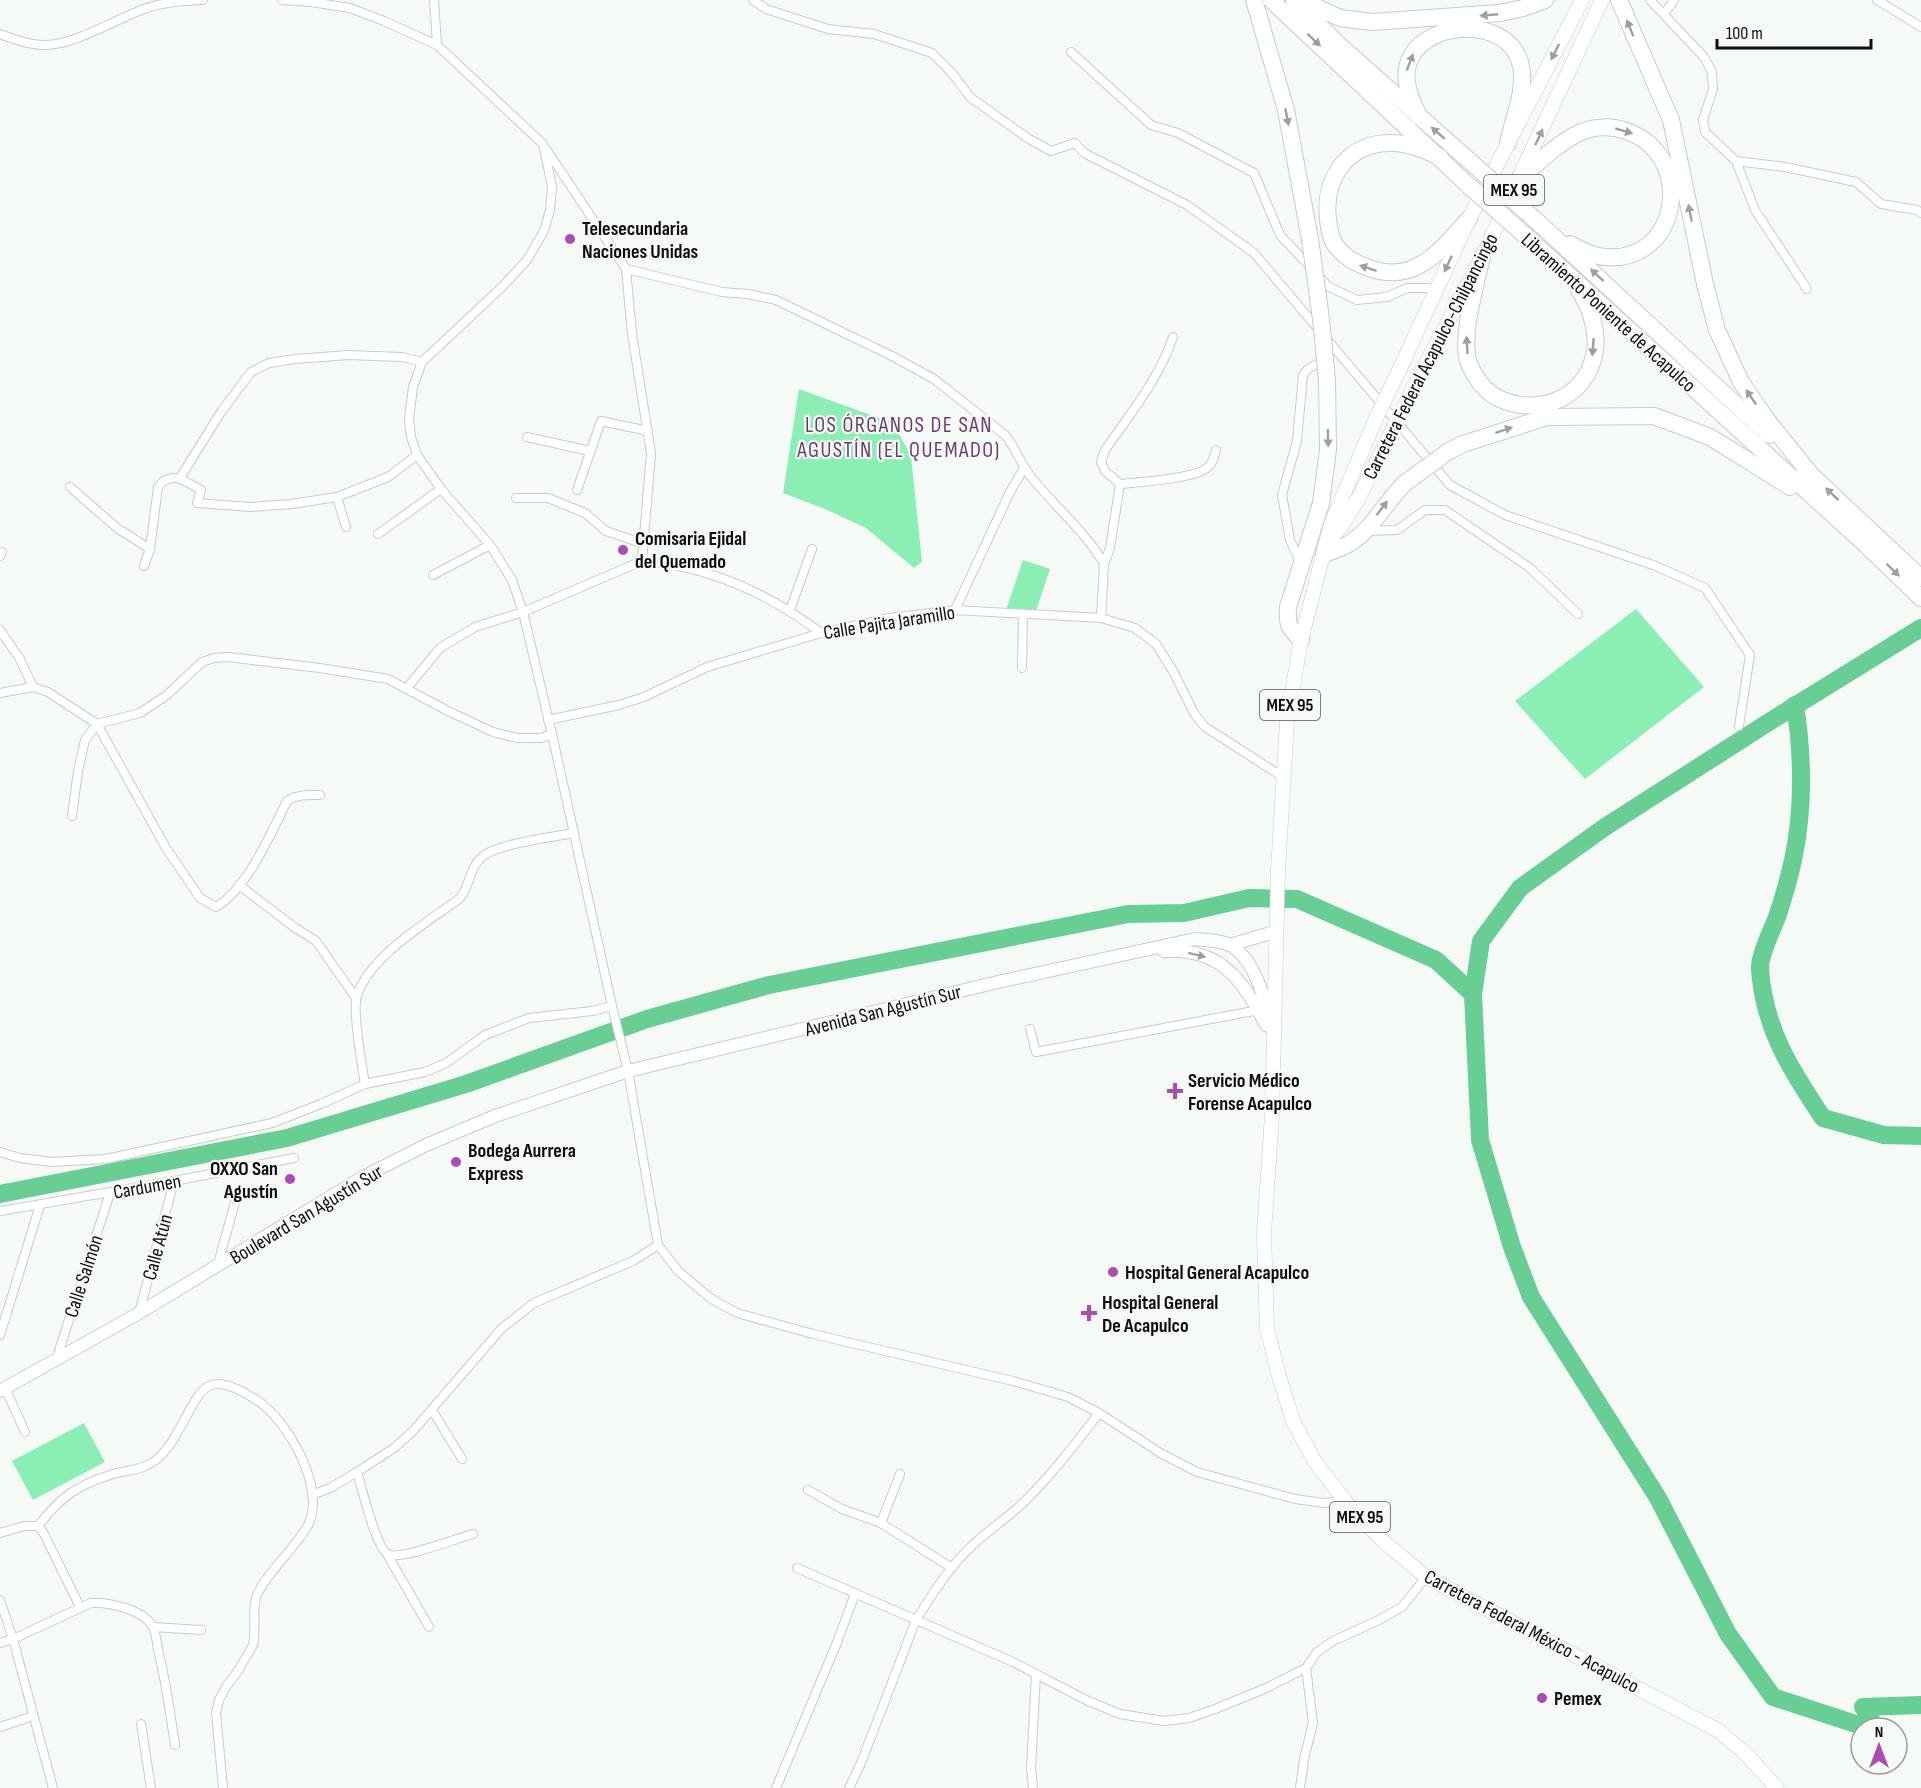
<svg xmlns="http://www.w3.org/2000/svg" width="1921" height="1788" font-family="'Sofia Sans Condensed',sans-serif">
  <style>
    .green { fill: #8beeb3 }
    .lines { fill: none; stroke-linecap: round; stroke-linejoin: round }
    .river { stroke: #68ce94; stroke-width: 18 }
    .street-casing { stroke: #c8ccc9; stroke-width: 10 }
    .secondary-casing { stroke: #c8ccc9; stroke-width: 14 }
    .primary-casing { stroke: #c8ccc9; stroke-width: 15 }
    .highway-casing { stroke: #c8ccc9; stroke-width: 18 }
    .street { stroke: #fff; stroke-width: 8 }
    .secondary { stroke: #fff; stroke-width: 12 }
    .primary { stroke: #fff; stroke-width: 14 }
    .highway { stroke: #fff; stroke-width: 16 }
    .primary-bridge-casing { stroke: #c8ccc9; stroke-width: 15; stroke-linecap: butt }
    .highway-bridge-casing { stroke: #c8ccc9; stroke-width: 18; stroke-linecap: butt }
    .primary-bridge { stroke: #fff; stroke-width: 14 }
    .highway-bridge { stroke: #fff; stroke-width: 16 }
    .oneway { fill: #9e9f9f }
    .poi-dot { fill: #ac4bb2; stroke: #f6faf7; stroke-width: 2 }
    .labels { text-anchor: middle; stroke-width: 4.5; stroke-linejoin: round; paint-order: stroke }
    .shield { fill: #f6faf7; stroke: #535654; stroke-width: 1.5 }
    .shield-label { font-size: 18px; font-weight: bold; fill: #0d0f0e }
    .poi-label { font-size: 20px; font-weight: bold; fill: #0d0f0e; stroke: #f6faf7; text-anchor: start }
    .street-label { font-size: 20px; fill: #0d0f0e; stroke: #f6faf7 }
    .quarter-label { font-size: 22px; letter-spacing: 1.5px; fill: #6b3b6e; stroke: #f6faf7 }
  </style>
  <rect width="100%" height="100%" fill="#f6faf7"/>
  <!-- green -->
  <g class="green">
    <path d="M799,389L893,423L911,456L922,562L914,568L866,528L825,509L783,493Z"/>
    <path d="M1023,560L1050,569L1035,614L1006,610Z"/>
    <path d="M1636,609L1704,687L1585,779L1515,701Z"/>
    <path d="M84,1423L105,1462L33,1500L12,1461Z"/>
  </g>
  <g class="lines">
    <!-- river -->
    <g class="river">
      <path d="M1795,705C1803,757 1804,809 1793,860C1789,879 1783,899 1777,917C1772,930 1759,956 1760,969C1764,1029 1791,1070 1823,1118L1884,1135L1921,1136"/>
      <path d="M0,1194L287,1138L466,1084L647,1019L769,985L1128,914L1184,913L1249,898L1297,899L1436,960L1473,994"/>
      <path d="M1868,1728L1773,1697L1728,1634L1658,1498L1531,1297L1512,1247L1480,1140L1473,994L1481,941L1520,888L1605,827L1769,722L1921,628"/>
      <path d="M1876,1728L1863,1707L1921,1705"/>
    </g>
    <defs>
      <g id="street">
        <path d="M282,0L311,2L350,8L384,21L437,45L543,144L552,186L550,210L544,231L527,260L502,287L422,362L413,387L409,419L411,437L417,455L441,489L490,545L512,580L523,612L552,734L612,1006L628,1071L658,1245L678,1271L710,1298L737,1313L813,1334L1013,1381L1068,1397L1099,1413L1162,1454L1197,1472L1295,1499L1324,1503L1345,1501"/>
        <path d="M434,0L437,45"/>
        <path d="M753,0L766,9L828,29L874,34L932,53L952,73L971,98L1029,139L1051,151L1075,143L1084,153L1187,205L1254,253L1450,485L1505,515L1656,566L1705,588L1750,655L1739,726"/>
        <path d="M1650,0L1704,57L1712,72L1713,89L1703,120L1705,132L1736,161L1755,210L1807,289"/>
        <path d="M1877,0L1921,27"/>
        <path d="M1665,13L1674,0"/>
        <path d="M0,34C15,40 29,45 44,45C73,46 116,19 144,9C162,2 183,1 203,0"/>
        <path d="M1071,52L1151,125L1178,133L1254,173L1280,235L1329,287L1357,300L1387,297L1407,288H1427L1436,290"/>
        <path d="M546,149L626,269L722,292L748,294L776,300L892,356L934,379L1005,435C1016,448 1021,465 1032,478C1055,507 1086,532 1104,564"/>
        <path d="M1736,161L1785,167L1856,182L1881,204L1917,210L1921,213"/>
        <path d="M626,269L632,334L651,453L642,561"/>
        <path d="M1173,337C1159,379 1130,414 1105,450L1101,462L1105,471L1120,484C1138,482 1196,479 1208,467C1213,463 1214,457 1216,450"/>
        <path d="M527,437L590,451"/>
        <path d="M180,478L221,412L251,372L269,363L295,359L348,355L402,357L422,362"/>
        <path d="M70,487L117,528L150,549"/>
        <path d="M577,490L601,421L648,431"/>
        <path d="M337,497L346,527"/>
        <path d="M516,498H548L585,513L606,531L644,544"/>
        <path d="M1366,531L1397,530L1425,510H1445L1530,568L1578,614"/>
        <path d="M378,534L441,489"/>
        <path d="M0,556L2,552"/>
        <path d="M1300,562L1290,540L1282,495L1297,441L1303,375L1308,369L1326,359"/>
        <path d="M144,566L150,549L158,487C171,469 186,482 201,490L197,503L250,507L291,504L337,497L388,477L417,455"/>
        <path d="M433,575L490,545"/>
        <path d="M790,610L812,549"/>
        <path d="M955,610L1010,492L1024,468"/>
        <path d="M1101,618L1104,564L1110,548L1120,484"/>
        <path d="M0,630L20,659L33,687"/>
        <path d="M1022,668L1023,614"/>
        <path d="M407,688L440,648L475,627L523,612L642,561C708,566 768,593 821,633"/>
        <path d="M0,693L33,687L48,692L97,724L166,848L200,898L216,907C248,888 271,833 287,801C297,794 309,795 320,795"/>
        <path d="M548,720L619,705L644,697L707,667L821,633L890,618L955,610L1101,618L1135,628L1156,644L1173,671L1194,713L1205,727L1283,777"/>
        <path d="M72,816L78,771L85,740L97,724L140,713L167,695L202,662L214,658L228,657L320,668L388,679L448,711L493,732L517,738H541L552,734"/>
        <path d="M239,885L294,927L316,941L356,998"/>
        <path d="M1030,1029L1036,1052L1259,1010"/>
        <path d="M365,1084C362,1066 352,1011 357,996C369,956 427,923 460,898C470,886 469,868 482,857C496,844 553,837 574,833"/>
        <path d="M0,1152L20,1158L52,1162L106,1159L272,1123L321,1104L365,1084L425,1072L446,1063L485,1035L529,1018L592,1011L612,1006"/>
        <path d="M0,1211L174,1181L294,1158"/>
        <path d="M217,1267L236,1199"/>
        <path d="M139,1313L174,1181"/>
        <path d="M0,1335L40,1205"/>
        <path d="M56,1360L110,1193"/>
        <path d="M5,1388L25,1432"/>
        <path d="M432,1410L462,1459"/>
        <path d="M357,1472C362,1487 375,1547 388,1554C399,1561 458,1538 473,1534"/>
        <path d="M808,1490L842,1509L881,1523L952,1568"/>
        <path d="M312,1495L330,1488L357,1472L394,1448L413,1431L502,1328L534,1303L633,1261L658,1245"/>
        <path d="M881,1523L900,1474"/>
        <path d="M38,1526C60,1498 75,1486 110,1475C125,1470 140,1471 153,1462C179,1445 191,1394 209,1386C222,1379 244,1392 255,1399C287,1418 327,1489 308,1525C295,1549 267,1572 257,1595C251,1610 257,1629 253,1645L238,1671L226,1687L219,1700L216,1713L223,1788"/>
        <path d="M0,1533L24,1526H38L43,1532L80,1607"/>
        <path d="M387,1554L429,1627"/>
        <path d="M797,1568L1013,1662L1088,1701L1120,1714L1164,1721L1189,1718L1215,1709L1264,1689L1306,1668L1317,1652L1333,1641L1379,1620L1402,1607L1426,1577"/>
        <path d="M0,1600L13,1639L53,1788"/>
        <path d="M153,1627L201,1630"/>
        <path d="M0,1643L13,1639L91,1603C109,1602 143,1609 153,1627C156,1633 157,1643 158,1650C166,1681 170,1713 175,1745"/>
        <path d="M141,1724L151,1788"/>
        <path d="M0,1727L33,1716"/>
        <path d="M776,1788L836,1645L855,1594"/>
        <path d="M849,1788L861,1763L916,1620C933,1593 951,1564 975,1543C992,1527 1012,1515 1028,1498C1054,1472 1076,1443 1099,1413"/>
        <path d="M1033,1788L1031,1768L1036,1674"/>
        <path d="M1300,1788L1304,1759L1313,1723L1306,1668"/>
      </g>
      <g id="secondary">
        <path d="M1230,945L1277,931"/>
        <path d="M1164,951C1221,948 1242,979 1266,1025"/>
        <path d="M0,1391L139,1313L365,1176L426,1145L495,1116L628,1071L998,982L1195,939C1207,940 1221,940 1232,946C1257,963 1265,1001 1271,1028"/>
      </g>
      <g id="primary">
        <path d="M1402,364L1469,219L1582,0"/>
        <path d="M1419,377L1482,257L1602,0"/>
        <path d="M1377,416L1331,524L1301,640L1287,721L1278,870L1272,1115L1264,1234L1267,1328L1278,1373L1293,1421L1315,1462L1345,1501L1382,1540L1426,1577L1719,1731L1744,1752L1777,1788"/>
        <path d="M1330,540C1358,508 1374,464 1394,427"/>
      </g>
      <g id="highway">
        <path d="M1254,0L1286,110L1310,239"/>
        <path d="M1271,0L1469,186"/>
        <path d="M1294,0L1338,44L1482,172"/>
        <path d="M1301,0L1340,18L1372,22L1500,13L1523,8L1545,0"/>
        <path d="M1619,0L1671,120L1705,284L1717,330L1741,382L1767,420L1812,476"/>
        <path d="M1419,117C1413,102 1404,86 1407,69C1415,19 1511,13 1521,66C1526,90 1513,119 1508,143"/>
        <path d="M1440,157C1424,150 1409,143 1392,143C1348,142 1323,178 1328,219C1329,228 1330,238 1336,246C1344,257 1357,264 1369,268C1385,274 1403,274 1418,266C1438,256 1454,235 1469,219"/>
        <path d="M1519,179C1538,163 1559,142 1581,132C1595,126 1612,126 1626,131C1696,154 1681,264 1605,257C1592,256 1581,250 1570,244"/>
        <path d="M1540,224L1769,435"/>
        <path d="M1528,238L1864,543L1921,598"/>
        <path d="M1482,257C1476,283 1461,336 1468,361C1474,377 1485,392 1500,399C1540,417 1588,397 1595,351C1598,330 1590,307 1579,290"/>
        <path d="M1449,451L1463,444L1547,417L1654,416L1710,437L1790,487"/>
        <path d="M1805,469L1921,578"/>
        <path d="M1324,554C1333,551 1342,548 1350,543C1373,529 1386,501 1405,483"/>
        <path d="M1301,640C1288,627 1287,625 1288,607L1321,503L1328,450L1327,380"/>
      </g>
    </defs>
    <!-- street casing -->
    <use href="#street" class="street-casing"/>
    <!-- secondary casing -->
    <use href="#secondary" class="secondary-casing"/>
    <!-- primary casing -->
    <use href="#primary" class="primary-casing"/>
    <!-- highway casing -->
    <use href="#highway" class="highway-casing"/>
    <!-- street -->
    <use href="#street" class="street"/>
    <!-- secondary -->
    <use href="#secondary" class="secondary"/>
    <!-- primary -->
    <use href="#primary" class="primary"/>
    <!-- highway -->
    <use href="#highway" class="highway"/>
    <defs>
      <g id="primary-bridge">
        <path d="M1377,416L1402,364"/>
        <path d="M1394,427L1419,377"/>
      </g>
      <g id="highway-bridge">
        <path d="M1482,172L1540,224"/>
        <path d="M1469,186L1528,238"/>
        <path d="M1310,239L1321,319L1327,380"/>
        <path d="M1405,483L1449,451"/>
      </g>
    </defs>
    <!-- primary-bridge casing -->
    <use href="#primary-bridge" class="primary-bridge-casing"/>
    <!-- highway-bridge casing -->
    <use href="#highway-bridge" class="highway-bridge-casing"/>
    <!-- primary-bridge -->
    <use href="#primary-bridge" class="primary-bridge"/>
    <!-- highway-bridge -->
    <use href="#highway-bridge" class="highway-bridge"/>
  </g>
  <!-- one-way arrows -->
  <defs><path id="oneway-solid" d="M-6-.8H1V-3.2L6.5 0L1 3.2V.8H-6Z" transform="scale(1.5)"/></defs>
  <g class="oneway">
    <use href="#oneway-solid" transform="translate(1489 15) rotate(175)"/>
    <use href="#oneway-solid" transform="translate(1630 28) rotate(-112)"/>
    <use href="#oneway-solid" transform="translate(1314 40) rotate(43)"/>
    <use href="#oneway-solid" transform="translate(1555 52) rotate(117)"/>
    <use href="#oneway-solid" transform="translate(1410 62) rotate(-69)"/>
    <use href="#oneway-solid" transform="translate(1287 117) rotate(79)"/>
    <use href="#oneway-solid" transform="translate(1624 131) rotate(16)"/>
    <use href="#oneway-solid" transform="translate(1438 133) rotate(-139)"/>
    <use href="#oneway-solid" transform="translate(1539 137) rotate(-65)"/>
    <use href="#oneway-solid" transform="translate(1690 213) rotate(-101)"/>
    <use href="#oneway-solid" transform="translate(1448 264) rotate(115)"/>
    <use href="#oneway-solid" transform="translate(1368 268) rotate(-162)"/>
    <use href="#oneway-solid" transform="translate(1597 275) rotate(-137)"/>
    <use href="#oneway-solid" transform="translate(1467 345) rotate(-93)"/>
    <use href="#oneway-solid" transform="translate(1593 347) rotate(94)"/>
    <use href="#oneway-solid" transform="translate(1751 397) rotate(-124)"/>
    <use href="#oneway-solid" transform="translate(1504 430) rotate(-18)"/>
    <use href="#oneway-solid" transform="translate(1328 438) rotate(89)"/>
    <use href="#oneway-solid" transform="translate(1832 494) rotate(-137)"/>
    <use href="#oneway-solid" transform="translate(1382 508) rotate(-53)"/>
    <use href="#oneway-solid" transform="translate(1893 570) rotate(44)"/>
    <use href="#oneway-solid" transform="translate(1197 955) rotate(14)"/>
  </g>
  <!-- markers -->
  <g class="poi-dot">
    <circle cx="570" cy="239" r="6"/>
    <circle cx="623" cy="550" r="6"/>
    <path d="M1172 1082h6v6h6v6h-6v6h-6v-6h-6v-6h6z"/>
    <circle cx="456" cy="1162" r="6"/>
    <circle cx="290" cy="1179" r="6"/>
    <circle cx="1113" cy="1272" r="6"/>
    <path d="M1086 1304h6v6h6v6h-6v6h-6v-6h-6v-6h6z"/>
    <circle cx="1542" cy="1698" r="6"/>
  </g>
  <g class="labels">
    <!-- shield labels -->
    <g class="shield">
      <rect x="1484" y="175" width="60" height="30" rx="4.5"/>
      <rect x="1260" y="690" width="60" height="30" rx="4.5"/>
      <rect x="1330" y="1502" width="60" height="30" rx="4.5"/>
    </g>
    <g class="shield-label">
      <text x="1514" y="196">MEX 95</text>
      <text x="1290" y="711">MEX 95</text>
      <text x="1360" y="1523">MEX 95</text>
    </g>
    <!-- poi labels -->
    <g class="poi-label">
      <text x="582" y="235">Telesecundaria<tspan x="582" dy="23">Naciones Unidas</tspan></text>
      <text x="635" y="545">Comisaria Ejidal<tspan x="635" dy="23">del Quemado</tspan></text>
      <text x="1188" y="1087">Servicio Médico<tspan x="1188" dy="23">Forense Acapulco</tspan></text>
      <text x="468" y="1157">Bodega Aurrera<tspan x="468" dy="23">Express</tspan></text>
      <text x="278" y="1175" text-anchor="end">OXXO San<tspan x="278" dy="23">Agustín</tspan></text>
      <text x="1125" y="1279">Hospital General Acapulco</text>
      <text x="1102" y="1309">Hospital General<tspan x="1102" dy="23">De Acapulco</tspan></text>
      <text x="1554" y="1705">Pemex</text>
    </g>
    <!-- street labels -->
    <g class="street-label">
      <text transform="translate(1609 312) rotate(42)" y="7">Libramiento Poniente de Acapulco</text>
      <text transform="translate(1430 356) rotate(-63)" y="7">Carretera Federal Acapulco-Chilpancingo</text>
      <text transform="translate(889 622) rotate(-9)" y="7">Calle Pajita Jaramillo</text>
      <text transform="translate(883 1010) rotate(-14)" y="7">Avenida San Agustín Sur</text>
      <text transform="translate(147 1186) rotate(-10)" y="7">Cardumen</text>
      <text transform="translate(306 1214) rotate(-31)" y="7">Boulevard San Agustín Sur</text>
      <text transform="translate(157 1247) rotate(-75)" y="7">Calle Atún</text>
      <text transform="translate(83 1276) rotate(-72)" y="7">Calle Salmón</text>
      <text transform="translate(1532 1631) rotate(28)" y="7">Carretera Federal México - Acapulco</text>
    </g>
    <!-- quarter labels -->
    <g class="quarter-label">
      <text x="899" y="432">LOS ÓRGANOS DE SAN<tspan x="899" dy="25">AGUSTÍN (EL QUEMADO)</tspan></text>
    </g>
  </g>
  <!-- north arrow -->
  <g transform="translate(1879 1746)"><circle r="28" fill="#f6faf7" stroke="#999c9a" stroke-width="1.5"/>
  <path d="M0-4.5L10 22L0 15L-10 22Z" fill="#ac4bb2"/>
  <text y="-9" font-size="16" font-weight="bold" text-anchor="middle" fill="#0d0f0e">N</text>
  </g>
  <!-- scale -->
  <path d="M1717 39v9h154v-9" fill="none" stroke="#0d0f0e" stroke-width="3"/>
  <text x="1726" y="39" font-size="18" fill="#0d0f0e" stroke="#f6faf7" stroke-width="4.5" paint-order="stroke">100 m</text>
</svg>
